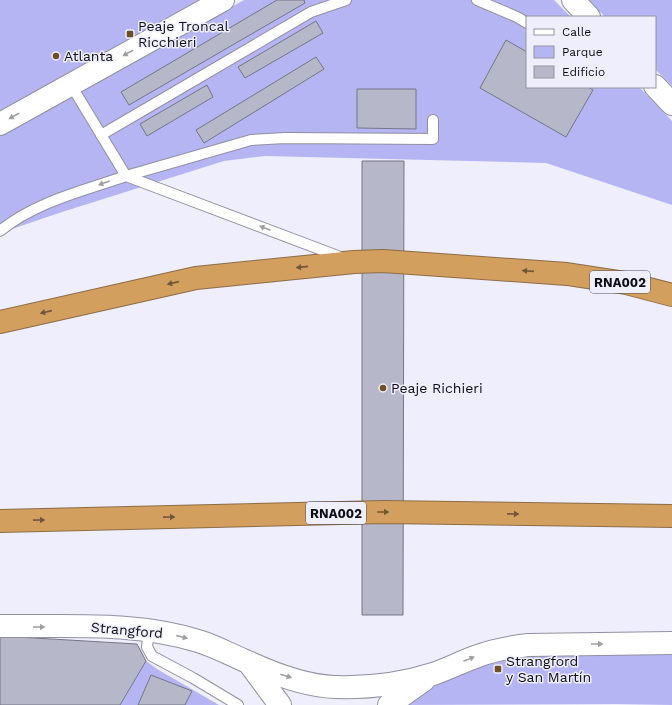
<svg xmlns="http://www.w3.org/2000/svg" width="672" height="705" font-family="'Work Sans',sans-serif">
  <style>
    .green { fill: #b6b5f4 }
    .building { fill: #b6b7c9; stroke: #757586 }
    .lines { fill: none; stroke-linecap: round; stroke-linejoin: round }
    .lane-casing { stroke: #9090a1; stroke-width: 12 }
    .secondary-casing { stroke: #9090a1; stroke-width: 24 }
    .highway-casing { stroke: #8d6c45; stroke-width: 24 }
    .lane { stroke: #fff; stroke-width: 10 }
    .secondary { stroke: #fff; stroke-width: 22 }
    .highway { stroke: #d29f5f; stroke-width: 22 }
    .oneway { fill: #9f9fa1 }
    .oneway2 { fill: #70563a }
    .poi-dot { fill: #6f4f25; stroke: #eeeefd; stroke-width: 1.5 }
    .labels { text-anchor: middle; stroke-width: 3; stroke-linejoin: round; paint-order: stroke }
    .shield { fill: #eeeefd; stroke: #51515a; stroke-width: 1 }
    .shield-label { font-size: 13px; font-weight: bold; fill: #0e0e14 }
    .poi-label { font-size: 14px; fill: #0e0e14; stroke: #eeeefd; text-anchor: start }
    .street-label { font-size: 14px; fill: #0e0e14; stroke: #eeeefd }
  </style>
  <rect width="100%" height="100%" fill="#eeeefd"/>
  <!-- green -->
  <g class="green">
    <path d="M0,0H204L0,112Z"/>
    <path d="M244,0H554L571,17H527V87H639L672,121V205L546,163L265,156L224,161L62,212L0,233V135Z"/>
    <path d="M589,0H672V86L655,69V17H605Z"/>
    <path d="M551,652H672V705L617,704L402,705L439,680L497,658Z"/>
    <path d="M146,661L157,669L219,705H120Z"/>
  </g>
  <!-- building -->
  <g class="building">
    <path d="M277,0H304L305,3L129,105L121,92Z"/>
    <path d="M316,21L323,33L245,78L238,67Z"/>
    <path d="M506,40L527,52V87H588L593,90L566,137L480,88Z"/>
    <path d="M316,57L324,69L204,143L196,130Z"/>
    <path d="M207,85L213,97L147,136L140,124Z"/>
    <path d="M357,89H416V129L357,128Z"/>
    <path d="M362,161H404L403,615H362Z"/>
    <path d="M0,636L137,644L146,661L120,705H0Z"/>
    <path d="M151,675L192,691L185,705H138Z"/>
  </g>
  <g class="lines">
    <defs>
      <g id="lane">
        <path d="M477,0L517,17L527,23"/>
        <path d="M71,85L126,176L251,140L285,138L433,139V120"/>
        <path d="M101,135L311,12L346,0"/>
        <path d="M0,231C35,202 83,191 126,176L343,258"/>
        <path d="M149,630L147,647L152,656L193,678L238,705"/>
      </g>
      <g id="secondary">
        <path d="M573,0L589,17"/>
        <path d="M655,86L672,104"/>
        <path d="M0,124L223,0"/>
        <path d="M0,626C66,627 134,621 198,641C215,646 231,655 248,662C274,674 306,686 335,687C368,688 402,684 433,674C448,669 463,661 478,656C494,650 511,647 528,645L672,643"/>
        <path d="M249,663L280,705"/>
        <path d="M389,705L424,680"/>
      </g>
      <g id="highway">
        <path d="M0,322L196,278L354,262L383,261L567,274L626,283L672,295"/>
        <path d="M0,521L384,512L672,516"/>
      </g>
    </defs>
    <!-- lane casing -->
    <use href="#lane" class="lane-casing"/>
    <!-- secondary casing -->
    <use href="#secondary" class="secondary-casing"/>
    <!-- highway casing -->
    <use href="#highway" class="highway-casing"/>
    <!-- lane -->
    <use href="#lane" class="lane"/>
    <!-- secondary -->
    <use href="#secondary" class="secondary"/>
    <!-- highway -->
    <use href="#highway" class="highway"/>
  </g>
  <!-- one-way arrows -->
  <defs><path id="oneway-solid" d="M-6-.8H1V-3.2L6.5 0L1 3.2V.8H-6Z"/></defs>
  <g class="oneway">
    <use href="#oneway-solid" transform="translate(128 53) rotate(151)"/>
    <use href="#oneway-solid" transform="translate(14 116) rotate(151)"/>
    <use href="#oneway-solid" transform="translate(104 183) rotate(160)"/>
    <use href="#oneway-solid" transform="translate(265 228) rotate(-159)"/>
    <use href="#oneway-solid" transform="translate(39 627)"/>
    <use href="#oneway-solid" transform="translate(182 637) rotate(14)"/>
    <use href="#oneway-solid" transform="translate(597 644)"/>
    <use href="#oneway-solid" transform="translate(469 659) rotate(-22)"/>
    <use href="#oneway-solid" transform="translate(286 676) rotate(18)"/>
  </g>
  <g class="oneway2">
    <use href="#oneway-solid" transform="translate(302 267) rotate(174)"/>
    <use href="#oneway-solid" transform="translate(528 271) rotate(-176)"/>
    <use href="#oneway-solid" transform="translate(173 283) rotate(167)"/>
    <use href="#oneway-solid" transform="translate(46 312) rotate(167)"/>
    <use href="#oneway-solid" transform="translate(383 512)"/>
    <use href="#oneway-solid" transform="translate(513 514) rotate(1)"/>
    <use href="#oneway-solid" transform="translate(169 517) rotate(-1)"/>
    <use href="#oneway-solid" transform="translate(39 520) rotate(-1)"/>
  </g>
  <!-- markers -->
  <g class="poi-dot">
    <rect x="126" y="30" width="8" height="8" rx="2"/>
    <circle cx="56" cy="56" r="4"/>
    <circle cx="383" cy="388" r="4"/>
    <rect x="494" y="665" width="8" height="8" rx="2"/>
  </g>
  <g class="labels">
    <!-- shield labels -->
    <g class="shield">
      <rect x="590" y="271" width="60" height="22" rx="3"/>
      <rect x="306" y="502" width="60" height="22" rx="3"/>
    </g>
    <g class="shield-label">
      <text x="620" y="287">RNA002</text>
      <text x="336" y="518">RNA002</text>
    </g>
    <!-- poi labels -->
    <g class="poi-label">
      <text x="138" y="31">Peaje Troncal<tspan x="138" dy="16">Ricchieri</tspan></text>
      <text x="64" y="61">Atlanta</text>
      <text x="391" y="393">Peaje Richieri</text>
      <text x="506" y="666">Strangford<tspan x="506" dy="16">y San Martín</tspan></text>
    </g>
    <!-- street labels -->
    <g class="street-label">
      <text transform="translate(127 630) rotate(5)" y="5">Strangford</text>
    </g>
  </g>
  <!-- legend -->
  <rect x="526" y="16" width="130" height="72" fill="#eeeefd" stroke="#9494a0"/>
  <rect x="534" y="29" width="20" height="6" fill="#ffffff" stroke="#9494a0"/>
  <text x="562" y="36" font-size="12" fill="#0e0e14">Calle</text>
  <rect x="534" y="46" width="20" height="12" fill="#b6b5f4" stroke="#9494a0"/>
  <text x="562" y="56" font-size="12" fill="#0e0e14">Parque</text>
  <rect x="534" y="66" width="20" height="12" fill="#b6b7c9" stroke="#9494a0"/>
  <text x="562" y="76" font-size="12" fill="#0e0e14">Edificio</text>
</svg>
